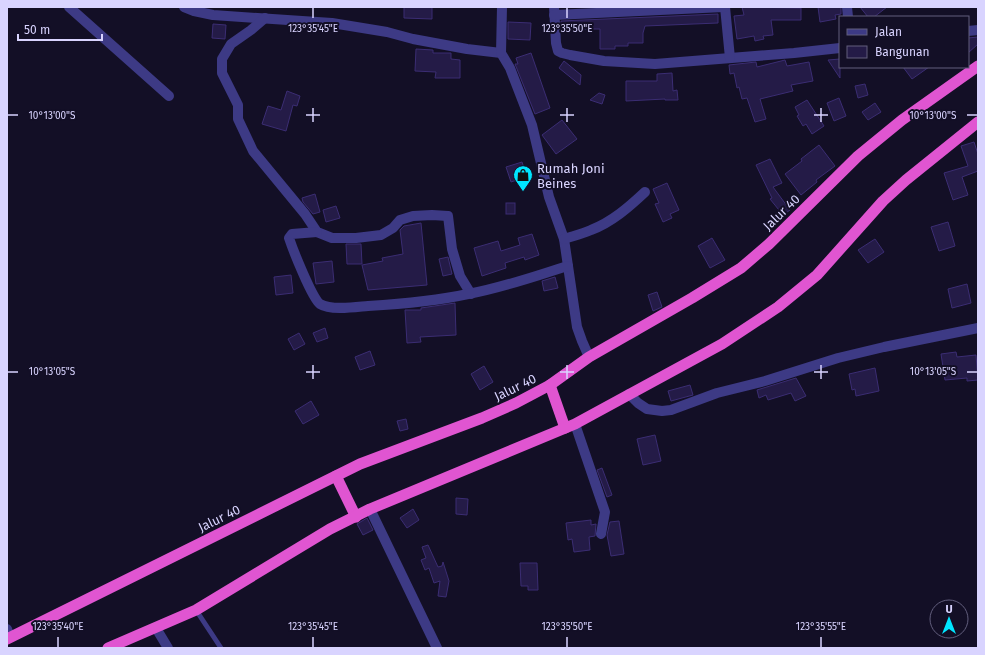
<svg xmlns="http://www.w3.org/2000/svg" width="985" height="655" font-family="'Fira Sans',sans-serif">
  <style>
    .building { fill: #241b47; stroke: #3b2d73 }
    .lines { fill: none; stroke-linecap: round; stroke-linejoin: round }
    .service { stroke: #3d3a85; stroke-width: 5 }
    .minor { stroke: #3d3a85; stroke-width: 10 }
    .trunk { stroke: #e055d1; stroke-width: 11 }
    .ticks { fill: none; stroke: #d9d4ff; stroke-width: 1.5 }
    .labels { text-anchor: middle; stroke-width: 4; stroke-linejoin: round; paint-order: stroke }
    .poi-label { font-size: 13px; fill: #d9d4ff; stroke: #130f26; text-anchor: start }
    .street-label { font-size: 13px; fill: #d9d4ff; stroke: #130f26 }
    .ticks-label { font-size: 10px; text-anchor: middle; fill: #d9d4ff; stroke: #130f26; stroke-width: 4; stroke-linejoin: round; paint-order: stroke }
  </style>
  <rect width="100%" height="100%" fill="#130f26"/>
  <!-- building -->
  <g class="building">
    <path d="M404,7H432V19L404,18Z"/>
    <path d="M742,7L801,8V20H771L773,35L763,36L764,39L755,41L754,36L737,39L734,16L744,15Z"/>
    <path d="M818,7H841V14L835,15L836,19L820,22Z"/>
    <path d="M860,7H887L874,17H868Z"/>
    <path d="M718,14V23L645,26L643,33V43H628V46H615V49H600V29H562L561,21Z"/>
    <path d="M508,22L531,23L530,40L508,39Z"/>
    <path d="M213,24L226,25L225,39L212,38Z"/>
    <path d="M978,37V44L968,53V38Z"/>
    <path d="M416,49L433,50V53H451V59L460,60V78H435L436,72L415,71Z"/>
    <path d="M531,53L550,108L535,114L515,64H518L516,58Z"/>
    <path d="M840,59V78L828,60Z"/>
    <path d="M785,60L787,66L809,62L813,81L791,85L793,91L760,99L766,119L755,122L747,98L742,99L739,87L737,88L734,73L730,74L729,65L756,62L757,67Z"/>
    <path d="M564,61L581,75L580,85L559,68Z"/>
    <path d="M903,67H929L912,79Z"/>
    <path d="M672,73L673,91L677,90L678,100H665V99L626,101V81H657V74Z"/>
    <path d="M865,84L868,95L858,98L855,86Z"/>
    <path d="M287,91L300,96L297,106L293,105L286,131L262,124L268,106L281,110Z"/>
    <path d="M599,93L605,95L602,104L590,100Z"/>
    <path d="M839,98L846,116L834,121L827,103Z"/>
    <path d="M807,100L824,126L812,134L806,124L803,126L797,116L799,115L795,107Z"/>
    <path d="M875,103L881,112L868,120L862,112Z"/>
    <path d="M562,120L577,139L556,154L542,135Z"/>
    <path d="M974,142L978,154V171L962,177L968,195L953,200L944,173L968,166L961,146Z"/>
    <path d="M819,145L835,166L816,180L817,182L801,195L785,174L802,161L801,159Z"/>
    <path d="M770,159L782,183L773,187L790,210L783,215L770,199L772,198L756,165Z"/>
    <path d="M522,162L528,180L518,183L517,180L511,182L506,167Z"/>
    <path d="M667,183L679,210L670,214L672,218L663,222L655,204L659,203L653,189Z"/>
    <path d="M315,194L320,212L313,214L303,202L302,198Z"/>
    <rect x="506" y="203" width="9" height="11"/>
    <path d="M336,206L340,218L326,222L323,210Z"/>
    <path d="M948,222L955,246L939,251L931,227Z"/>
    <path d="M421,223L427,285L368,290L362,265L383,261L382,258L403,254L400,230L404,226Z"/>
    <path d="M532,234L539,255L525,260L524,257L505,263L506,268L482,276L474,248L498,241L501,251L520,245L518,238Z"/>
    <path d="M712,238L725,260L710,268L698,246Z"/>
    <path d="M875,239L884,252L868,263L858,250Z"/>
    <path d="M346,244H361L362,264H347Z"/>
    <path d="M448,257L452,274L443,276L439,259Z"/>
    <path d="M332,261L334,282L316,284L313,263Z"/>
    <path d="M291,275L293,293L276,295L274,277Z"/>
    <path d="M555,277L558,288L544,291L542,281Z"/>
    <path d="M967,284L971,303L952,308L948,289Z"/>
    <path d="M657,292L662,307L653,311L648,295Z"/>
    <path d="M455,303L456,335L420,337L421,342L407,343L405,310H421V308Z"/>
    <path d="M325,328L328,338L317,342L313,333Z"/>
    <path d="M299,333L305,344L294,350L288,339Z"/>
    <path d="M370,351L375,365L360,370L355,357Z"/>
    <path d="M956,352L957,357L976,355L978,380L967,381V378L945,380L941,354Z"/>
    <path d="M484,366L493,382L480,390L471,374Z"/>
    <path d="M875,368L879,391L856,396L855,389L852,390L849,374Z"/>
    <path d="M796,378L806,396L795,401L791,393L768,400L766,395L759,398L757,390Z"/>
    <path d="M690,385L693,395L671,401L668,391Z"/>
    <path d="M311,401L319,415L303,424L295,411Z"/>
    <path d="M406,419L408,429L400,431L397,421Z"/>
    <path d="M655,435L661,461L643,465L637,439Z"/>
    <path d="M602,468L612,495L607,497L597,470Z"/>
    <path d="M456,498L468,499L467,515L456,514Z"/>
    <path d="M413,509L419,520L407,528L400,518Z"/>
    <path d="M367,518L373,530L363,535L357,524Z"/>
    <path d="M591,520V525L596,524L595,536L589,537L590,550L574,552L572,539L568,540L566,523Z"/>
    <path d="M619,521L624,554L611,556L607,535L610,522Z"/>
    <path d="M428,545L438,567L442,566L443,562L449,581L446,597L438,596L440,581L434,583L429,568L425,570L421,560L426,558L422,547Z"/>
    <path d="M520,563H537L538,590H528V586H521Z"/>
  </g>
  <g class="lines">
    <!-- service -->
    <path class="service" d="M196,610L221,648"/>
    <!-- minor -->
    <g class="minor">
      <path d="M69,7L169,96"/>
      <path d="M184,7L194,11L213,15L332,23L387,32L413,39L467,49L501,53L510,68L532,125L549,197L564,239L577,327L582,341L589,357"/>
      <path d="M554,7L556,43L558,51L562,53L570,55L604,61L655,64L794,53L840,48"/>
      <path d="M725,7L730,58"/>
      <path d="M847,7L848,17"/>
      <path d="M554,15L724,7"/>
      <path d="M265,18L251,30L231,44L222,59V73L238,105V119L253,151L305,214L317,232L332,238H356L381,235L393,228L400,220L413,216L432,215L448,216L452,249L460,276L471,294"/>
      <path d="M968,31L978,30"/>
      <path d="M501,53L502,7"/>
      <path d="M317,232L292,234L289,238C293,250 312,298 320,304C331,311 356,307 368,306C402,304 436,301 468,294C502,288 535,276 568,266"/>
      <path d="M564,239C573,236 582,234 591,230C612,222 629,207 645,192"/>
      <path d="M629,394L638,403L647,409L662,411L671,410L717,393L765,381L838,358L884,347L978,328"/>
      <path d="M575,424L605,512L601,534"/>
      <path d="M370,509L437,648"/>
      <path d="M156,628L168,648"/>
      <path d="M7,629L10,637"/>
    </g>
    <!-- trunk -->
    <g class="trunk">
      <path d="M550,385L565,428"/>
      <path d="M336,476L356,517"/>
      <path d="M7,639L360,464L482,418L516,403L550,385L589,357L692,298L741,268L769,244L858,156L902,120L978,66"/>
      <path d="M108,648L196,610L330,529L370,509L575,424L722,344L778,307L817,275L883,201L906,180L978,122"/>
    </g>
  </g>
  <!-- ticks -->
  <path class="ticks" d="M313,8V18M567,8V18M313,108V122M567,108V122M821,108V122M8,115H18M306,115H320M560,115H574M814,115H828M967,115H977M313,365V379M567,365V379M821,365V379M8,372H18M306,372H320M560,372H574M814,372H828M967,372H977M58,637V647M313,637V647M567,637V647M821,637V647"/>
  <!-- icons -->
  <defs>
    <symbol id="shop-pin" viewBox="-11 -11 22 30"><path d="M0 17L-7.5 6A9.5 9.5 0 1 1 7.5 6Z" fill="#00e5ff" stroke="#130f26"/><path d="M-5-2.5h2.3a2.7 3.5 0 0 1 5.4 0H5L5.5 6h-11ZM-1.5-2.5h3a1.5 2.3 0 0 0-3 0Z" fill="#111"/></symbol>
  </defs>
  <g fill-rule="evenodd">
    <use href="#shop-pin" x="512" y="164" width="22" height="30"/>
  </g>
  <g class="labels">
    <!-- poi labels -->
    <g class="poi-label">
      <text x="537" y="173">Rumah Joni<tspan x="537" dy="15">Beines</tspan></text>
    </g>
    <!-- street labels -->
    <g class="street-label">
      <text transform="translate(781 212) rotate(-44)" y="5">Jalur 40</text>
      <text transform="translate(515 387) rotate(-26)" y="5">Jalur 40</text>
      <text transform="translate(219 518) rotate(-26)" y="5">Jalur 40</text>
    </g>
  </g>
  <g class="ticks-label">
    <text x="313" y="32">123°35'45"E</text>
    <text x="567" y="32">123°35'50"E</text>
    <text x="52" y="119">10°13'00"S</text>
    <text x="933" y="119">10°13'00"S</text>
    <text x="52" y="375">10°13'05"S</text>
    <text x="933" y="375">10°13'05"S</text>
    <text x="58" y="630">123°35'40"E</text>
    <text x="313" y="630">123°35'45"E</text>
    <text x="567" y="630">123°35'50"E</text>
    <text x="821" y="630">123°35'55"E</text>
  </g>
  <!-- border -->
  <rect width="985" height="655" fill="none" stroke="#d9d4ff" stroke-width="16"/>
  <!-- legend -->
  <rect x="839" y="16" width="130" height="52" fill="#130f26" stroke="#625e7d"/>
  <rect x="847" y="29" width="20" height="6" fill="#3d3a85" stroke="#625e7d"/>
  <text x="875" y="36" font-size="12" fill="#d9d4ff">Jalan</text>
  <rect x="847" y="46" width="20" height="12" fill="#241b47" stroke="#625e7d"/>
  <text x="875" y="56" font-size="12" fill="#d9d4ff">Bangunan</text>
  <!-- north arrow -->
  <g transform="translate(949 619)"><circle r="19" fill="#130f26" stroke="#625e7d"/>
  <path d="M0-3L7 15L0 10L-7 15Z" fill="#00e5ff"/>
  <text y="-6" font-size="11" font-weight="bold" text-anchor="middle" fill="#d9d4ff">U</text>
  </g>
  <!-- scale -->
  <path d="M18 34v6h84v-6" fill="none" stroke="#d9d4ff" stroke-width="2"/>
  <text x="24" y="34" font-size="12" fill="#d9d4ff" stroke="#130f26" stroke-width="3" paint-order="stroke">50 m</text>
</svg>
